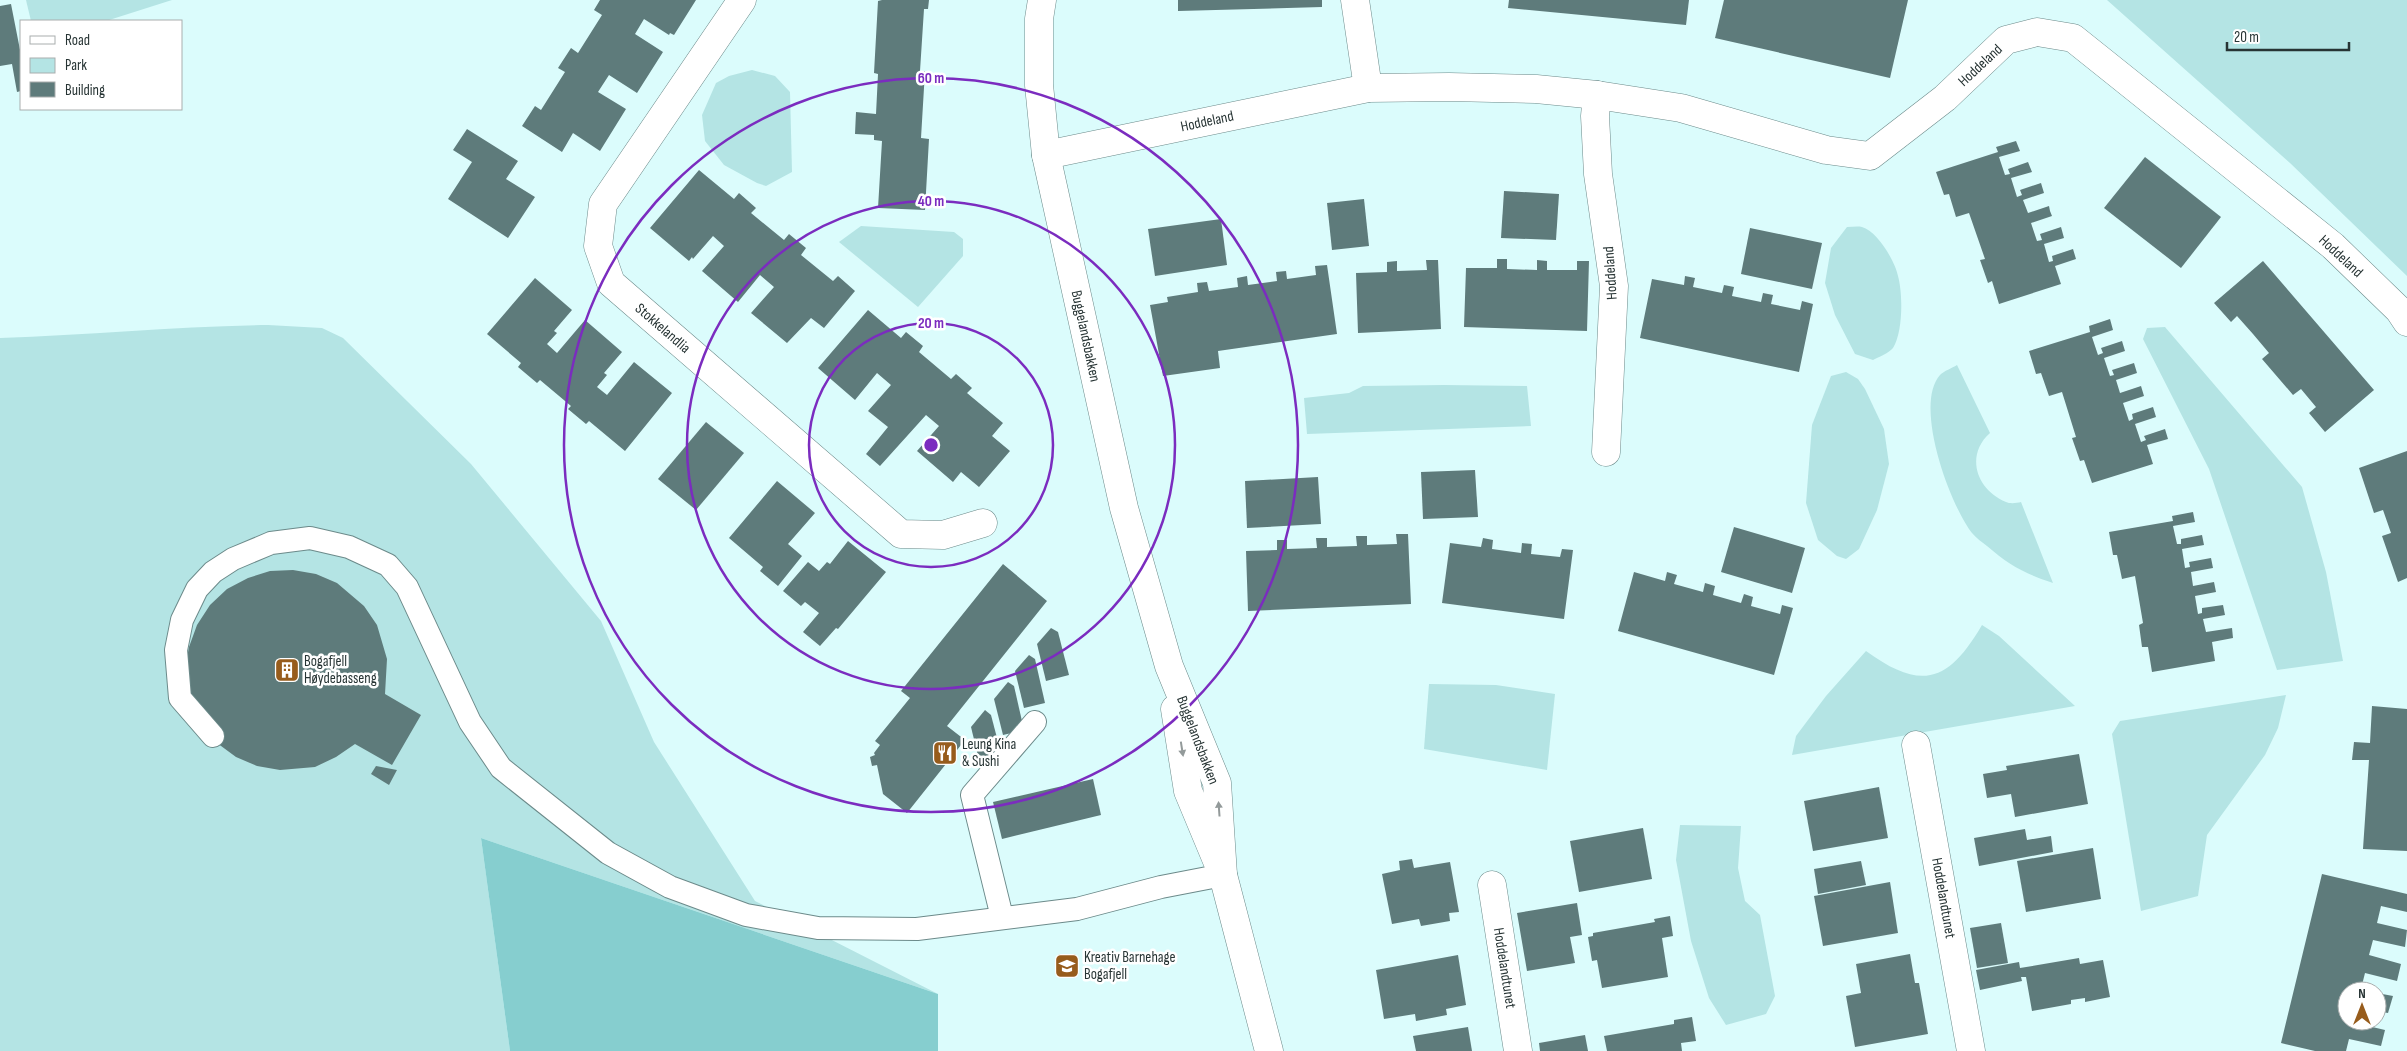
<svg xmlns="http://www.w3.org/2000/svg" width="2407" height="1051" font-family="'Sofia Sans Condensed',sans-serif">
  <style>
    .green { fill: #b4e4e4 }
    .forest { fill: #86cecf }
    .building { fill: #5e7b7b }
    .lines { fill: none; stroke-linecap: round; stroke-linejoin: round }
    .lane-casing { stroke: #6c8a8a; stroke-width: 24 }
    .street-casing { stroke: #6c8a8a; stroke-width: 29 }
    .secondary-casing { stroke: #6c8a8a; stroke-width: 29 }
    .lane { stroke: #fff; stroke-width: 22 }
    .street { stroke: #fff; stroke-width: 28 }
    .secondary { stroke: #fff; stroke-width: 28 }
    .oneway { fill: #939a9a }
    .ring { fill: none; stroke: #7b2cbf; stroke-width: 2.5 }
    .labels { text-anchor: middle; stroke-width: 5; stroke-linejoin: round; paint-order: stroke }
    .street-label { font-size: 15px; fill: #273434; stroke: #fff }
    .poi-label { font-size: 15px; fill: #273434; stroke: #fff; text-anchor: start }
    .centre { fill: #7b2cbf; stroke: #fff; stroke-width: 2.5 }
    .ring-label { font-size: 15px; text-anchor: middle; font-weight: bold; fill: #7b2cbf; stroke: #fff; stroke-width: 5; stroke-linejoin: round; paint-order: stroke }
  </style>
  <rect width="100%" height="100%" fill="#dbfcfc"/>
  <!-- green -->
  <g class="green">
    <path d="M26,0H172L106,21H31Z"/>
    <path d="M2107,0H2407V276L2290,163Z"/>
    <path d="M752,70L775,76L790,92L792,172L766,186L757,183L724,165L705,141L702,115L716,83L729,76Z"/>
    <path d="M861,226L954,232L963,239V256L918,307L839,242Z"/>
    <path d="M1847,227C1852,227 1858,226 1862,227C1877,231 1895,261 1898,276C1903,294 1903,332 1893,348C1889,353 1879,357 1873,360L1855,354L1835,315L1825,283L1831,248Z"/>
    <path d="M268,325L322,328L343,338L471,464L601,621L654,742L755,901L938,994L481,838L510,1051H0V338C89,335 179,326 268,325Z"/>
    <path d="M2165,327L2302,487L2326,572L2343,661L2277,670L2209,469L2143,339L2147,328Z"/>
    <path d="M1957,365L1990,433C1965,455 1976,490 2006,502C2010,504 2017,503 2021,502L2053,583C2025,574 2009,565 1987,546C1982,542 1976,538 1972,533C1950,505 1913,405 1940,375C1944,371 1952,368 1957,365Z"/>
    <path d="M1846,372L1858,379L1865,389L1884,429L1889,464L1877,510L1859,549L1846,559L1837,556L1818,540L1806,503L1812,425L1831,376Z"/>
    <path d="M1444,385L1527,386L1531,426L1307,434L1304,398L1349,393L1363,386Z"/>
    <path d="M1982,625L1999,636L2075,706L1792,755L1796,736L1826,696L1866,651C1921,691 1948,683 1982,625Z"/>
    <path d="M1429,684L1496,685L1555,694L1547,770L1424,749Z"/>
    <path d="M2286,695L2278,728L2265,755L2207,835L2198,896L2141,911L2112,734L2120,721Z"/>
    <path d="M1680,825L1741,826L1738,868L1745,901L1760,915L1775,996L1766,1014L1726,1025L1709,998L1691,941L1676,860Z"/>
  </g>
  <!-- forest -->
  <path class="forest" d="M481,838L938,994V1051H510Z"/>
  <!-- building -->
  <g class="building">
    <path d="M600,0H696L674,35L670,33L669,35L644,19L635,34L663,52L637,93L609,75L598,92L626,109L600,151L573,133L562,152L522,126L535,106L541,110L565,72L558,68L571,48L578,53L602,15L594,10Z"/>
    <path d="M882,0H929L928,9H924L920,71H925L921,138L929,139L925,210L878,208L882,141L874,140V135L855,134L856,112L876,114L878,74L874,73L878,1Z"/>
    <path d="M1178,0H1322V7L1178,11Z"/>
    <path d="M1509,0H1689L1686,25L1508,8Z"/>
    <path d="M1724,0H1908L1890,78L1715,38Z"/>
    <path d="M11,4L21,55V91L17,92L12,64L0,66V6Z"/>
    <path d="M467,129L518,161L506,179L535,197L508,238L448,199L472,162L453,150Z"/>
    <path d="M2016,141L2020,151L1999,157L2005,175L2010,174L2008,169L2028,162L2032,172L2011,178L2017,197L2022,195L2020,190L2041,183L2044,193L2023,200L2028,213L2049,206L2050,211L2052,216L2031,223L2037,241L2042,240L2040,234L2061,227L2064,238L2044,244L2049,262L2053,261L2052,256L2073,249L2076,259L2055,266L2061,284L1999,304L1992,281L1988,283L1980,260L1985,259L1969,213L1956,217L1949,194L1944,195L1936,172L1998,152L1996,147Z"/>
    <path d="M2145,157L2221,217L2181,268L2104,208Z"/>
    <path d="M699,170L734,199L739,193L756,208L751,213L784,240L789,234L806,248L801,255L833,281L838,276L855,291L824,328L811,318L787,343L751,313L774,287L760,275L738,302L702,271L724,246L713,236L693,259L692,257L689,261L650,228Z"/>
    <path d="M1504,191L1559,194L1556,240L1501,238Z"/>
    <path d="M1364,199L1369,246L1332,250L1327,203Z"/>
    <path d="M1221,219L1227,265L1155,276L1148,229Z"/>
    <path d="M1750,228L1822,243L1812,289L1741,274Z"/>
    <path d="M1497,259H1507V269L1537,270V260L1547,261V270H1577V261H1589L1587,331L1464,327L1466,268H1497Z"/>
    <path d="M1426,260H1438L1441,329L1358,333L1356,273L1387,272V262L1397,261V271L1427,270Z"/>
    <path d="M2263,261L2374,390L2325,432L2309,413L2316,407L2301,389L2293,395L2262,359L2269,353L2253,334L2237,316L2231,322L2214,303Z"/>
    <path d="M1327,265L1337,334L1218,351L1220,368L1163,376L1150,305L1168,302L1167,297L1198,292L1197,283L1207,282L1209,291L1238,287L1237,278L1247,276L1248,285L1277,281L1276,272L1286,271L1287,279L1316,275L1315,266Z"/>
    <path d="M1685,276L1695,278L1693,287L1722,293L1724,285L1734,287L1732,296L1761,302L1763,293L1773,295L1771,304L1800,310L1802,301L1813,304L1799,372L1640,338L1652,279L1684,285Z"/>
    <path d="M535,278L572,310L554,331L557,333L547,344L557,353L585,320L622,352L604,373L607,375L597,387L607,395L634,362L672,393L625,451L589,421L586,424L568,409L571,406L540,380L537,383L518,367L521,363L487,334Z"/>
    <path d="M868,310L901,338L906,332L923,346L919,352L951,379L956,374L972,388L967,393L1003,423L992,436L1010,451L979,487L961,472L953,482L917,451L939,426L926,415L880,466L866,454L888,427L868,411L891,385L877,373L855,400L818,368Z"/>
    <path d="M2110,319L2113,330L2092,337L2098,355L2103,353L2101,348L2122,341L2125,351L2104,358L2110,376L2114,375L2112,370L2134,363L2137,373L2116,380L2120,393L2141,386L2144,396L2123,403L2129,421L2133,419L2132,414L2153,407L2156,417L2135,424L2141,442L2146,440L2144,436L2165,429L2168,439L2147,445L2153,464L2092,483L2084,460L2080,461L2072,438L2076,437L2062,392L2049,396L2041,373L2036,374L2029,351L2090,332L2089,326Z"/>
    <path d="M706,422L744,453L696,510L658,479Z"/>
    <path d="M2407,451V578L2398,582L2382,536L2391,533L2383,510L2374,513L2359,468Z"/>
    <path d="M1475,470L1478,517L1423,519L1421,472Z"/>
    <path d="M1318,477L1321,524L1247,528L1245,481Z"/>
    <path d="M777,481L815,513L788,544L802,556L778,586L760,571L763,567L729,538Z"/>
    <path d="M2193,512L2195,522L2173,526L2177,544H2181V539L2202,535L2204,545L2182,549L2185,568L2190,567L2189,562L2211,558L2213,568L2191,572L2193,586L2214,582L2216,592L2195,596L2198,614L2202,613V608L2223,605L2225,615L2203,619L2206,632L2232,628L2233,638L2212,642L2215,661L2152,672L2148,647H2142L2139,625L2143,623L2135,576L2122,579L2117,555H2113L2109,532L2173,521L2172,516Z"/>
    <path d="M1734,527L1805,548L1792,593L1721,572Z"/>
    <path d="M1396,534H1408L1411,604L1248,611L1246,551L1277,550V540H1287V549L1317,548L1316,538H1327V547L1357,546L1356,536H1367V545L1397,544Z"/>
    <path d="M1483,538L1493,540L1492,549L1521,553L1522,543L1532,544L1531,554L1560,557L1562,549L1573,550L1564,619L1442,603L1450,543L1481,547Z"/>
    <path d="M848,541L886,572L838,629L836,628L820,646L803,632L819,613L805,602L801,606L783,591L808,562L819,571L827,562L830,564Z"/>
    <path d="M1003,564L1047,601L947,726L965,740L907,813L883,794L877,765L872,766L870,757L875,755L874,753L880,745L875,741L910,698L901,691Z"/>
    <path d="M293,570L316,574L337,583L364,606L377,625L387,659L385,694L421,715L392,765L355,744L336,757L315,767L280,770L257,766L236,757L217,743L189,693L187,658L189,647L197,625L210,605L227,589L248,578L270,571Z"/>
    <path d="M1634,572L1665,581L1667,572L1677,575L1674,584L1703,592L1705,583L1715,586L1713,595L1741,603L1744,594L1753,597L1751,606L1780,614L1782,605L1793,608L1774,675L1618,631Z"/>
    <path d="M1051,628L1058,632L1069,675L1046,681L1037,644Z"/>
    <path d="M1029,655L1035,659L1045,703L1024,708L1015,671Z"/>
    <path d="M1008,682L1014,686L1024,730L1003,735L994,699Z"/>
    <path d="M2372,706L2407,709V851L2363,849L2369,760H2352L2354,742L2370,743Z"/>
    <path d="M985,710L991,715L1002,757L980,764L971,727Z"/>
    <path d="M2079,754L2088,804L2015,817L2011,794L1987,798L1983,774L2007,770L2006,766Z"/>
    <path d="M376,766L397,770L389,785L371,774Z"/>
    <path d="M1093,779L1101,815L1002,839L993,802Z"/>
    <path d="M1879,787L1888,838L1813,851L1804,801Z"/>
    <path d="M1643,828L1652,879L1579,892L1570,841Z"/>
    <path d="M2025,829L2027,840L2051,836L2053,852L1979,866L1974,838Z"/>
    <path d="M2093,848L2101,899L2026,912L2017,861Z"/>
    <path d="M1412,859L1414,868L1450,862L1459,912L1449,913L1450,921L1421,926L1419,919L1392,924L1382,874L1400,870L1399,861Z"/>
    <path d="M1861,861L1866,885L1818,894L1814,869Z"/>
    <path d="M2322,874L2407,894V912L2381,906L2377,923L2407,930L2405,947L2373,940L2369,955L2401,964L2397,981L2365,973L2361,989L2367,991H2347V1021L2385,1030L2381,1046L2349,1039L2346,1051H2315L2281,1043Z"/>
    <path d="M1890,882L1898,933L1823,946L1814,896Z"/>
    <path d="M1577,903L1582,935L1570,937L1575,963L1527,971L1517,913Z"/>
    <path d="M1670,916L1673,936L1662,938L1668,977L1602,988L1597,960L1592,961L1588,937L1593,936V933L1655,922L1654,919Z"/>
    <path d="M2001,923L2008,963L1977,968L1970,928Z"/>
    <path d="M1910,954L1915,983H1919L1928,1034L1855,1047L1846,996L1861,993L1856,964Z"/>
    <path d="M1458,955L1466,1005L1446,1009L1447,1015L1416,1021L1415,1014L1384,1019L1376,970Z"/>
    <path d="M2079,958L2080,964L2103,960L2110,997L2085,1002V998L2071,1000V1004L2032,1011L2026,977H2021L2022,981L1980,990L1976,970L2019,962L2020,968Z"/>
    <path d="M2377,993L2393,996L2388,1013L2377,1011Z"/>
    <path d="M1692,1017L1696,1041L1681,1043L1682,1051H1607L1604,1036L1674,1024V1020Z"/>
    <path d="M1468,1027L1472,1051H1416L1413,1036Z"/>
    <path d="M1585,1035L1588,1051H1540L1539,1043Z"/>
  </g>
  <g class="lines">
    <defs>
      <g id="lane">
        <path d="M213,736L180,698L176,650L182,620L197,589L213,572L233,559L271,543L310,538L349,547L388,565L407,587L470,722L501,768L608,853L670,887L746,915L818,928L917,929L1077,909L1161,887L1223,875"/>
        <path d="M1002,917L972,795L1035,722"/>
      </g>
      <g id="street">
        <path d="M742,0L603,204L598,246L611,283L901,534L943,535L983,523"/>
        <path d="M1355,0L1368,88"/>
        <path d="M1597,95L1595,116L1598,174L1614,286L1606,452"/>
        <path d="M1046,155L1368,88L1449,87L1536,89L1597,95L1681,108L1826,150L1870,156L1945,98L2006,40L2037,32L2073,38L2333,246L2399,310L2407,322"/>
        <path d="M1916,745L1971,1051"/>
        <path d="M1492,885L1518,1051"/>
      </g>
      <g id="secondary">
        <path d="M1042,0L1039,19V85L1046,155L1124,508L1169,666L1217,783L1223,875"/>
        <path d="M1175,709L1188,791L1223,875L1269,1051"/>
      </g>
    </defs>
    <!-- lane casing -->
    <use href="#lane" class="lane-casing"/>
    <!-- street casing -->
    <use href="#street" class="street-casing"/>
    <!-- secondary casing -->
    <use href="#secondary" class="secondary-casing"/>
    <!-- lane -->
    <use href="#lane" class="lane"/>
    <!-- street -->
    <use href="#street" class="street"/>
    <!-- secondary -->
    <use href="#secondary" class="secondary"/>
  </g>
  <!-- one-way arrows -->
  <defs><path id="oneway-solid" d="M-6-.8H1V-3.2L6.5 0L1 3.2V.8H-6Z" transform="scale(1.25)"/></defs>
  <g class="oneway">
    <use href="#oneway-solid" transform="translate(1182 749) rotate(81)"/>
    <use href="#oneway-solid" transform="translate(1219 809) rotate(-94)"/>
  </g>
  <!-- distance rings -->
  <g class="ring">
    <circle cx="931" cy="445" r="122"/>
    <circle cx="931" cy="445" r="244"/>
    <circle cx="931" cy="445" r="367"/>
  </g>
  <!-- icons -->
  <defs>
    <symbol id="building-square" viewBox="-11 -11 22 22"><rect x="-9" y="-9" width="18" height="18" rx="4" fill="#975c1c" stroke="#fff"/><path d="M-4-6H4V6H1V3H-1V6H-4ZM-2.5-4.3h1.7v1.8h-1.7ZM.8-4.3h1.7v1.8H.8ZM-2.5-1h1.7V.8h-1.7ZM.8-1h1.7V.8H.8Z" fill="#fff"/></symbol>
    <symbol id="restaurant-square" viewBox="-11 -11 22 22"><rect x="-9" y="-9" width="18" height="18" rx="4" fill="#975c1c" stroke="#fff"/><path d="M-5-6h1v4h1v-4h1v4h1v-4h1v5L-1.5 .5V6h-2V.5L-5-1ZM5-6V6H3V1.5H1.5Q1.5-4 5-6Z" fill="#fff"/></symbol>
    <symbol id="school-square" viewBox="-11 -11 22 22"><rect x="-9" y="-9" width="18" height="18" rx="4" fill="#975c1c" stroke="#fff"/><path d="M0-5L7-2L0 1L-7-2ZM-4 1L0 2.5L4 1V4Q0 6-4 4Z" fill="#fff"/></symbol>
  </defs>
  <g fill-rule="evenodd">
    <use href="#building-square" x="273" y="656" width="28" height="28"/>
    <use href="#restaurant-square" x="931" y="739" width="28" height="28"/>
    <use href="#school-square" x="1053" y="952" width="28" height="28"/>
  </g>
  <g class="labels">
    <!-- street labels -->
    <g class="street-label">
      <text transform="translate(1980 65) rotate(-43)" y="5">Hoddeland</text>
      <text transform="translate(1207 121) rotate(-12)" y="5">Hoddeland</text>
      <text transform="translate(2341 256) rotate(43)" y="5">Hoddeland</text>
      <text transform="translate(1610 273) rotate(-94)" y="5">Hoddeland</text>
      <text transform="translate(663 328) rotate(41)" y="5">Stokkelandlia</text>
      <text transform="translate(1086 336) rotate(78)" y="5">Buggelandsbakken</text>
      <text transform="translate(1198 740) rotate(69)" y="5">Buggelandsbakken</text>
      <text transform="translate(1944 898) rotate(80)" y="5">Hoddelandtunet</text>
      <text transform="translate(1505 968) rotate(81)" y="5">Hoddelandtunet</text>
    </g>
    <!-- poi labels -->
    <g class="poi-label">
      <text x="304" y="666">Bogafjell<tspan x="304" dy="17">Høydebasseng</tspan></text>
      <text x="962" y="749">Leung Kina<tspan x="962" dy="17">&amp; Sushi</tspan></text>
      <text x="1084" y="962">Kreativ Barnehage<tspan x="1084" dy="17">Bogafjell</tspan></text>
    </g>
  </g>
  <circle cx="931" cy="445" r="8" class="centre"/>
  <g class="ring-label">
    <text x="931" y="83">60 m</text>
    <text x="931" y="206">40 m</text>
    <text x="931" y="328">20 m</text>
  </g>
  <!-- legend -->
  <rect x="20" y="20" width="162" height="90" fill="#ffffff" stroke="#a9aeae"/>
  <rect x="30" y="36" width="25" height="8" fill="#ffffff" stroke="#a9aeae"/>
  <text x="65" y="45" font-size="15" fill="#273434">Road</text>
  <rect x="30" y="58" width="25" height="15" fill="#b4e4e4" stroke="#a9aeae"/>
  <text x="65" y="70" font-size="15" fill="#273434">Park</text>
  <rect x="30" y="82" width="25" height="15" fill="#5e7b7b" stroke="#a9aeae"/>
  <text x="65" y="95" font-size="15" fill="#273434">Building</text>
  <!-- north arrow -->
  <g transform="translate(2362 1006)"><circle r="24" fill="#ffffff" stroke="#a9aeae"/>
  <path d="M0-4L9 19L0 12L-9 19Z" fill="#975c1c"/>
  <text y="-8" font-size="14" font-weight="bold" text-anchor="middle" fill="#273434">N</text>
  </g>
  <!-- scale -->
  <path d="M2227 42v8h122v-8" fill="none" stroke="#273434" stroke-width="2.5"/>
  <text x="2234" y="42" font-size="15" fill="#273434" stroke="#ffffff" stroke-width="4" paint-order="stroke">20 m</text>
</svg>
